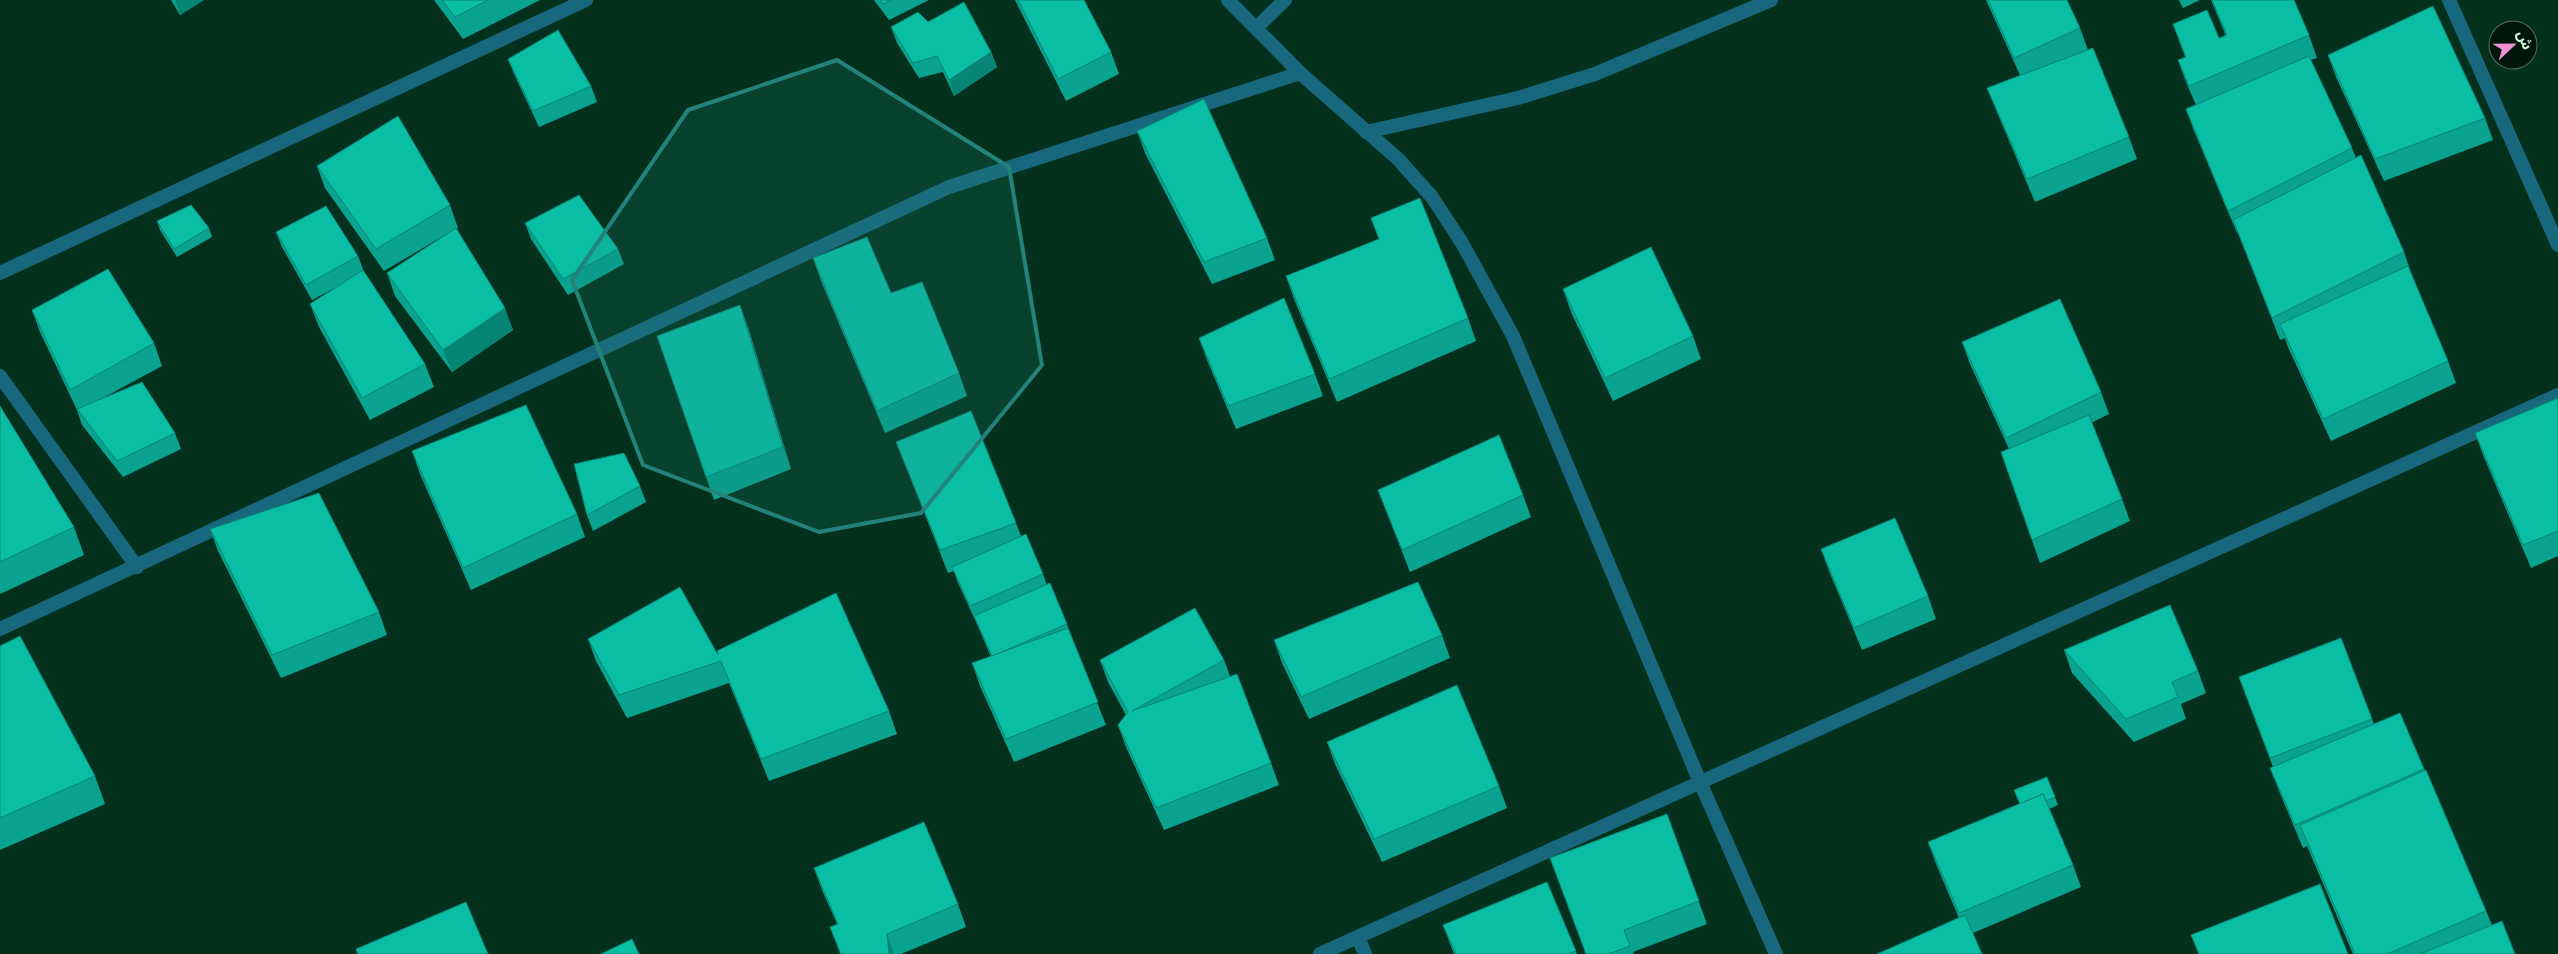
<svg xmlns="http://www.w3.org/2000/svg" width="2558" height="954" font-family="'Nunito Sans','Noto Sans Arabic',sans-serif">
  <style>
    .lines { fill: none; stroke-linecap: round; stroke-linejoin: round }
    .minor { stroke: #17687d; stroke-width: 14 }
    .wall { fill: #09a38f }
    .shaded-wall { fill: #078574 }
    .building { fill: #0abea6; stroke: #078574 }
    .marked { fill: #23837a; fill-opacity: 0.2; stroke: #23837a; stroke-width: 4; stroke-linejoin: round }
  </style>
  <rect width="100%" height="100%" fill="#03311d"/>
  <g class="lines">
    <!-- minor -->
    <g class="minor">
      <path d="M1228,0L1300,73L1398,159L1432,197L1462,243L1513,336L1700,782L1776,954"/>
      <path d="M2449,0L2558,245"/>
      <path d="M1257,27L1285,0"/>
      <path d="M1366,132L1518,98L1595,74L1771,0"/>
      <path d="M0,273L586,0"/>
      <path d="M0,376L137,567"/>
      <path d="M0,629L949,187L1300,73"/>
      <path d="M1358,937L1365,954"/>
      <path d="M1320,954L2558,395"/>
    </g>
  </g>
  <!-- wall -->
  <g class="wall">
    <path d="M171,0H204L180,15Z"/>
    <path d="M434,0H540L463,39Z"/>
    <path d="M874,0H929L889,20Z"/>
    <path d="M1015,0H1084L1111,52L1119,74L1066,101Z"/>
    <path d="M1986,0H2067L2080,28L2088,50L2129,137L2137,159L2035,202L1996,110L1987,88L2020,75Z"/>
    <path d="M2179,0H2200L2183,8Z"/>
    <path d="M2211,0H2294L2309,35L2317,58L2311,60L2352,148L2356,158L2404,252L2412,275L2448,361L2456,383L2331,441L2288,347L2285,338L2280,340L2238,232L2237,233L2194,131L2186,109L2196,105L2186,82L2178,60L2185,57L2173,24L2219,38L2226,36Z"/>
    <path d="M928,22L991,52L997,67L954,96L943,72L919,78L897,43L891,27Z"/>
    <path d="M2328,55L2485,118L2493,140L2384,181L2336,77Z"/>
    <path d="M508,59L591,86L597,102L539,127L514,74Z"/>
    <path d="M1137,131L1267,238L1275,260L1212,284L1145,153Z"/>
    <path d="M317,166L450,205L458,228L457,229L513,330L452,372L395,296L387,273L450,232L384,271L325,188Z"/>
    <path d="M1371,218L1468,318L1476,341L1337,402L1294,299L1286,276L1379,239Z"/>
    <path d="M157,221L209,228L212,237L177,257L160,230Z"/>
    <path d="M525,223L618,249L624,264L568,295L531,239Z"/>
    <path d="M276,232L358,256L364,272L425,364L434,387L370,420L319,327L310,304L339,286L312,300L282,247Z"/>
    <path d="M813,258L891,293L959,373L967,396L885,433L821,281Z"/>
    <path d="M1563,289L1693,336L1701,359L1613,401L1571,312Z"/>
    <path d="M32,310L154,343L162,366L103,398L175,433L181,449L123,477L82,425L77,410L40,332Z"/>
    <path d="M748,327L791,469L714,500L706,477Z"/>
    <path d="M1199,338L1315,374L1323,396L1236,429L1207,360Z"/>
    <path d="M1962,342L2101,392L2109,414L2091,423L2122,499L2130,521L2040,563L2001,452L2009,449L1970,364Z"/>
    <path d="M2558,398V556L2531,568L2483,455L2475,433Z"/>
    <path d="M0,406L74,527L84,555L0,594Z"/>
    <path d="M896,442L1016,523L1021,536L1043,574L1047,585L1067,624L1072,640L1106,725L1014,762L980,686L972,663L991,657L976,622L958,583L954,571L948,573L905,464Z"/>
    <path d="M412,451L577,514L585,537L471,590L420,474Z"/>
    <path d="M640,486L646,502L593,531L587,515Z"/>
    <path d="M1378,490L1523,495L1531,517L1410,572Z"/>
    <path d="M210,529L379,612L387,635L281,678L218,551Z"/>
    <path d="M1821,549L1928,596L1936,619L1862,650L1829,571Z"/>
    <path d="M1442,635L1450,658L1309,719L1282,663L1274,640Z"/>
    <path d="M2341,638L2374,724L2400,713L2486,911L2492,925L2515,954H2353L2307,846L2303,848L2279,791L2270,768L2273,767L2239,677Z"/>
    <path d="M588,639L718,655L889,711L897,734L769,781L729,683L627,718L596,661Z"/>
    <path d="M0,646L95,776L105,804L0,850Z"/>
    <path d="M2064,650L2198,671L2206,693L2181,704L2186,719L2134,742L2072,673Z"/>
    <path d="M1100,660H1224L1230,676L1271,763L1279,785L1164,830L1126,747L1118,725L1126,715L1108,682Z"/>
    <path d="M1327,742L1499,786L1507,808L1382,862L1335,764Z"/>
    <path d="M2047,777L2058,805L2049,809L2073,865L2081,887L1973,933L1959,918L1936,864L1928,842L2019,804Z"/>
    <path d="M1667,814L1707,924L1633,952L1634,954H1586Z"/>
    <path d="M814,868L958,904L966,927L901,954H840L830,927L837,924L822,890Z"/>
    <path d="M1547,882L1577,954H1454L1443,925Z"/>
  </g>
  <!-- shaded-wall -->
  <g class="shaded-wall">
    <path d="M175,0H204L180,15Z"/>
    <path d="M991,52L997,67L954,96L949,80Z"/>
    <path d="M740,305L748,327L791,469L783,447Z"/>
    <path d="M505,308L513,330L452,372L443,350Z"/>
    <path d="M887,934L894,954H889Z"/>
  </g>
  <!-- building -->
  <g class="building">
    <path d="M442,0H488L455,17Z"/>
    <path d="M880,0H891L883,4Z"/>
    <path d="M1018,0H1084L1111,52L1058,79Z"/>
    <path d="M1988,0H2067L2080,28L2014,58Z"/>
    <path d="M2212,0H2294L2309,35L2189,86L2178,60L2186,57L2173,24L2207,10L2219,38L2227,35Z"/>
    <path d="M964,2L991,52L949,80L937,56L913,63L891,27L918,12L928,22Z"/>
    <path d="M2433,6L2485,118L2375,159L2328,55Z"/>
    <path d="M558,30L591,86L533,111L508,59Z"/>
    <path d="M2093,48L2129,137L2027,179L1987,88Z"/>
    <path d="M2309,56L2352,148L2228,211L2186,109Z"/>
    <path d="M1204,99L1267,238L1204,262L1137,131Z"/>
    <path d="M398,116L450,205L376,249L317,166Z"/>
    <path d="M2361,155L2404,252L2272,318L2233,220Z"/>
    <path d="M579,195L618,249L563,279L525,223Z"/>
    <path d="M1420,198L1468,318L1329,379L1286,276L1379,239L1371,218Z"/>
    <path d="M191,205L209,228L174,249L157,221Z"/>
    <path d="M326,206L358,256L306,285L276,232Z"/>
    <path d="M456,228L505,308L443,350L387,273Z"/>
    <path d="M867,237L891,293L922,282L959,373L877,411L813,258Z"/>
    <path d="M1651,247L1693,336L1605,378L1563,289Z"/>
    <path d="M2408,266L2448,361L2323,419L2280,324Z"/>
    <path d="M108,269L154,343L70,390L32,310Z"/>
    <path d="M363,270L425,364L362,398L310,304Z"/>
    <path d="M1284,298L1315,374L1228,406L1199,338Z"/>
    <path d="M2060,299L2101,392L2006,438L1962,342Z"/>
    <path d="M740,305L783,447L706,477L657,336Z"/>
    <path d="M142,382L175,433L117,461L77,409Z"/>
    <path d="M2558,398V531L2523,545L2475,433Z"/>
    <path d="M526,405L577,514L463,568L412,451Z"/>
    <path d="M0,406L74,527L0,562Z"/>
    <path d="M971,411L1016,523L940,550L896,442Z"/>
    <path d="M2089,415L2122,499L2032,540L2001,452Z"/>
    <path d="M1499,435L1523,495L1402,550L1378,490Z"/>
    <path d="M624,453L640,486L587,515L574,464Z"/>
    <path d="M319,493L379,612L272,655L210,529Z"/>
    <path d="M1895,518L1928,596L1854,628L1821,549Z"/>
    <path d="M1026,534L1043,574L970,606L952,567Z"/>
    <path d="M1418,582L1442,635L1301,697L1274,640Z"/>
    <path d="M1050,583L1067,624L992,656L974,616Z"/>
    <path d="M680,587L718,655L717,651L836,593L889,711L761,759L721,661L619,695L588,639Z"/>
    <path d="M2170,605L2198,671L2172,682L2178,697L2126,719L2064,650Z"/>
    <path d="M1195,608L1224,660L1132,711L1237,674L1271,763L1156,808L1118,725L1128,712L1100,660Z"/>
    <path d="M1068,628L1098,702L1006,739L972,663Z"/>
    <path d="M20,636L95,776L0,818V646Z"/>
    <path d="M2341,638L2372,719L2270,758L2239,677Z"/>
    <path d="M1457,685L1499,786L1374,839L1327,742Z"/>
    <path d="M2400,713L2424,769L2295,825L2270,768Z"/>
    <path d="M2426,770L2486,911L2387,954H2355L2300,825Z"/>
    <path d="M2047,777L2055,797L2046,801L2043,794L2020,804L2014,790Z"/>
    <path d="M2043,794L2073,865L1959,913L1928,842Z"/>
    <path d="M1667,814L1699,901L1624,930L1630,946L1608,954H1586L1550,858Z"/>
    <path d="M924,822L958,904L887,934L889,954H841L830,927L838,924L814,868Z"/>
    <path d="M1547,882L1576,951L1568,954H1456L1443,925Z"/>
    <path d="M2320,884L2348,954H2199L2191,935Z"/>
    <path d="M466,902L488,954H358L356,949Z"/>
    <path d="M1965,915L1982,954H1877Z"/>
    <path d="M2502,921L2515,954H2420Z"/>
    <path d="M632,939L639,954H601Z"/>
  </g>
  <!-- marked area -->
  <path class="marked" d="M837,60L1009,167L1042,365L921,513L819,532L643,465L572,280L688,110Z"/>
  <!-- north arrow -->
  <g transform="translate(2513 45) rotate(68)"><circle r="24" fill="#00160a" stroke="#547161"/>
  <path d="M0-4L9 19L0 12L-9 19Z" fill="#f391d5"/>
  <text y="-8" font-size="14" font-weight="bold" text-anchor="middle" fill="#d3f9e3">ش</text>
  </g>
</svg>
